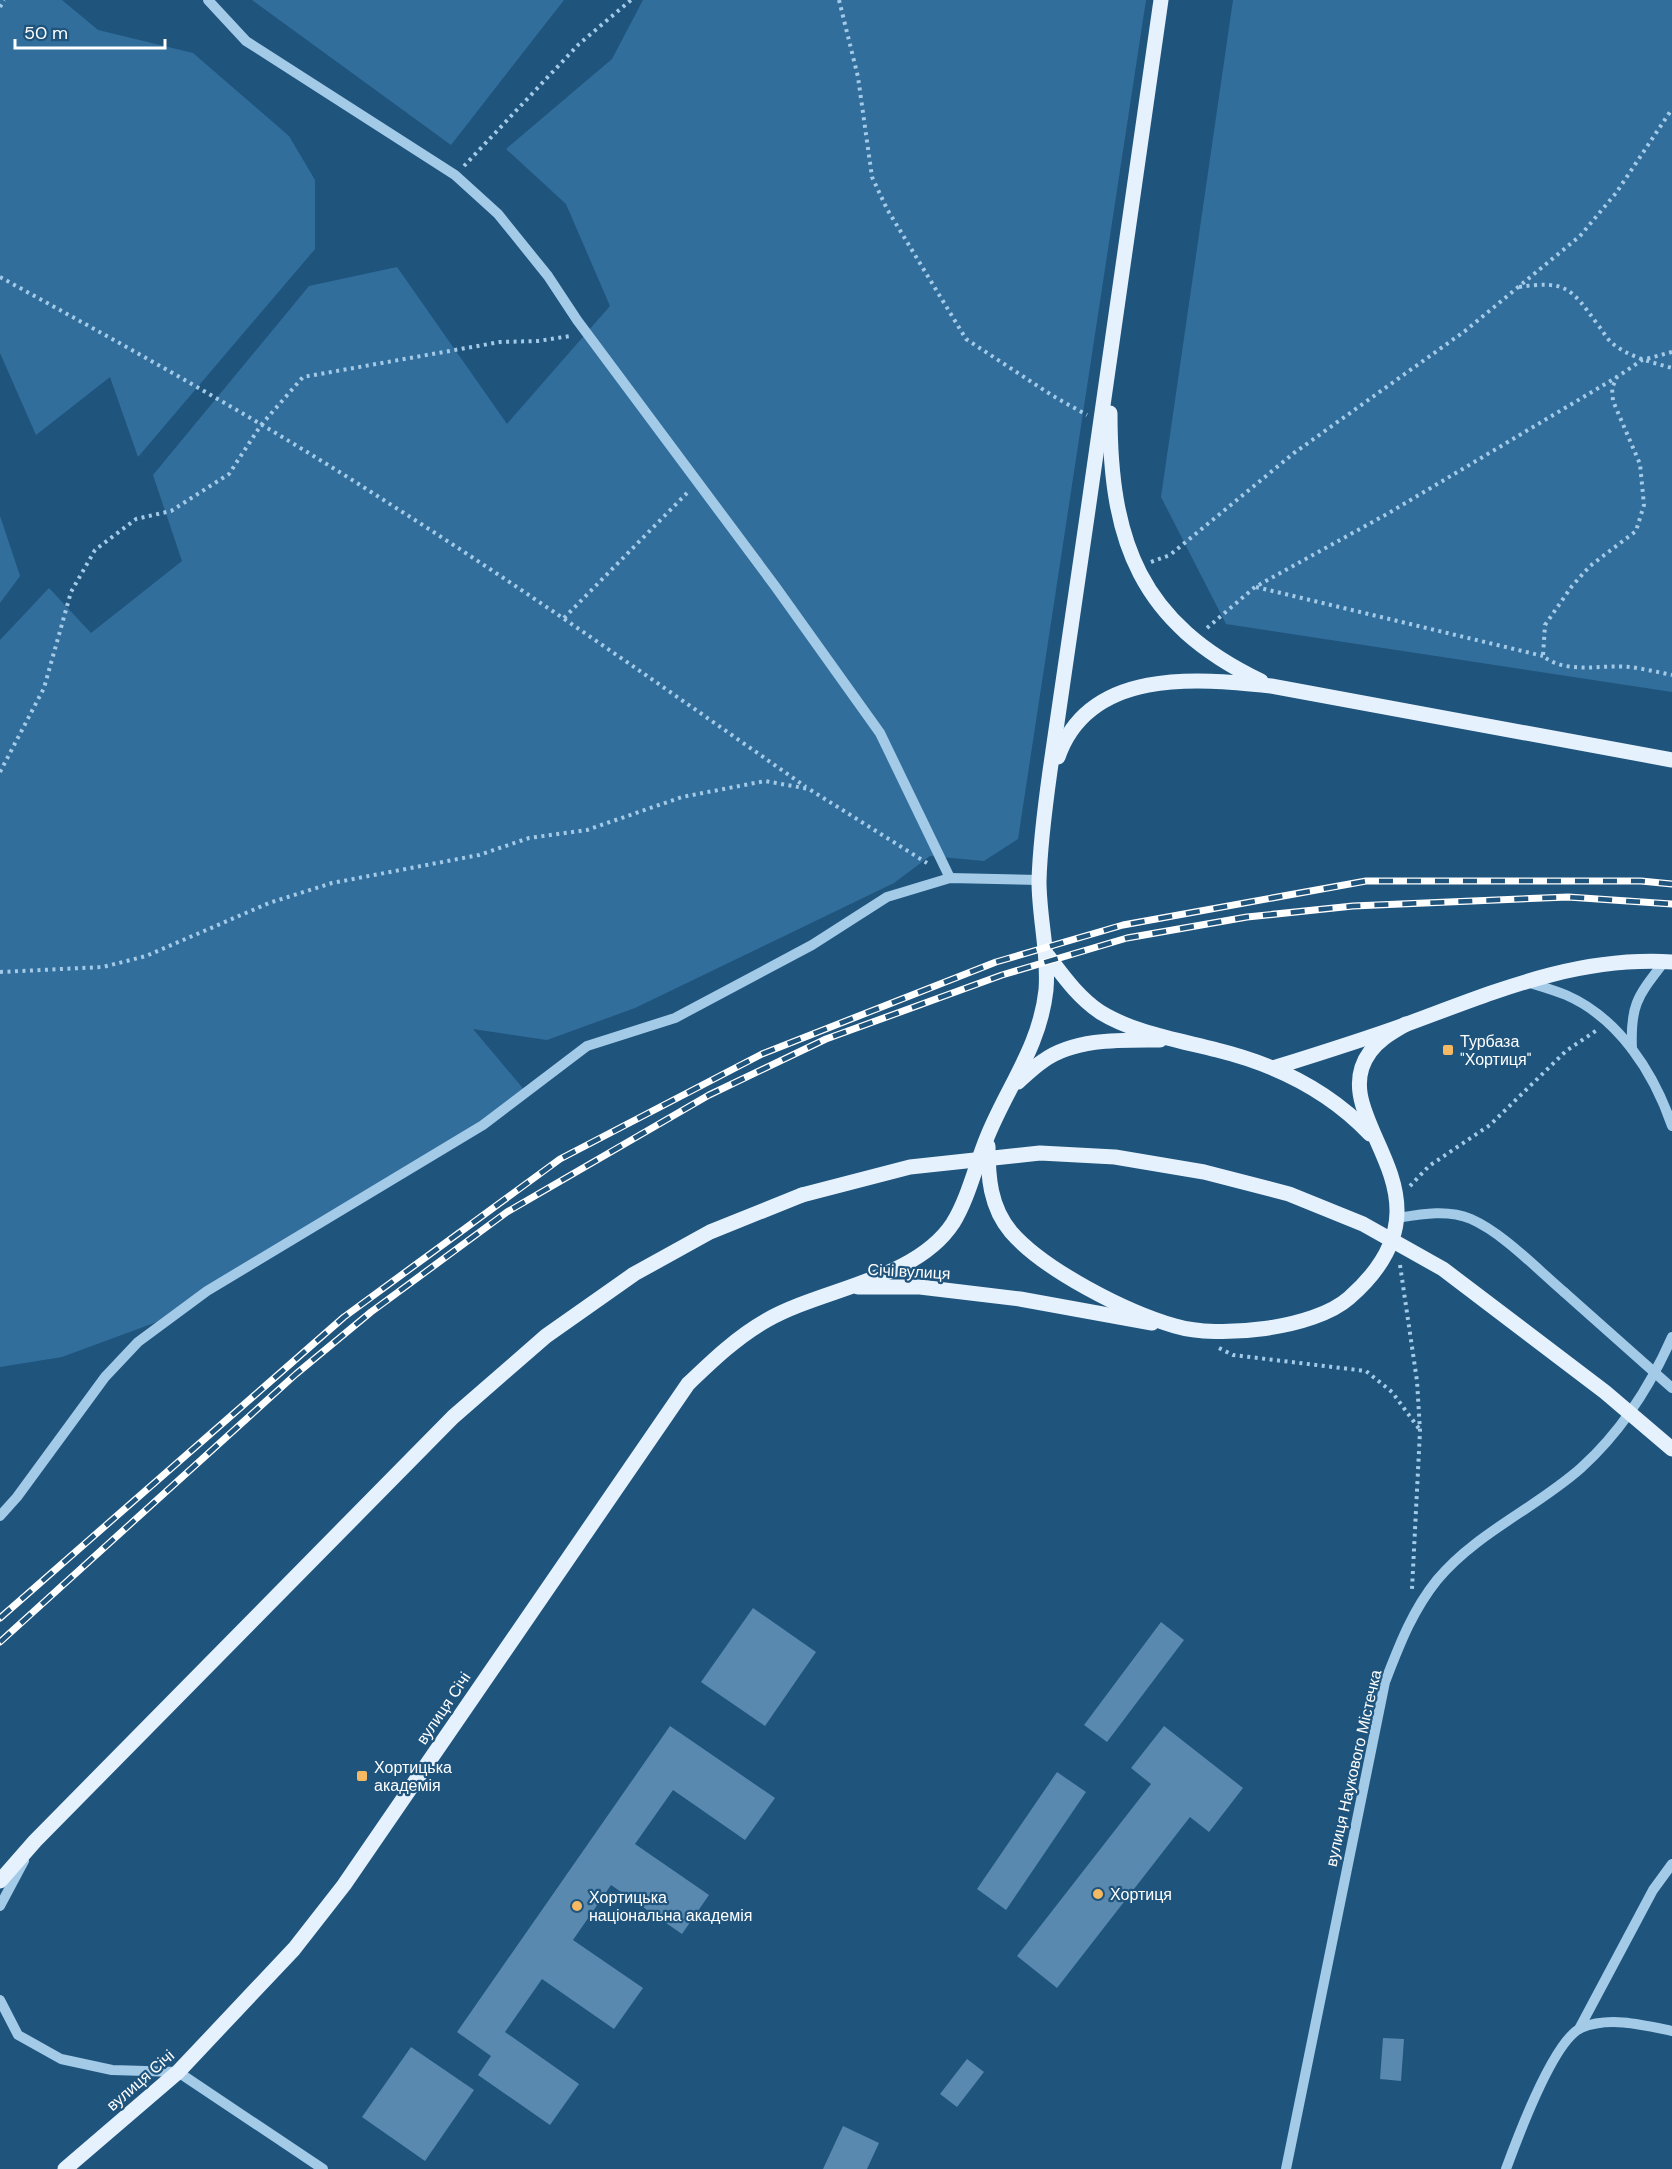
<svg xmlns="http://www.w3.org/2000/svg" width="1672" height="2169" font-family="'DM Sans',sans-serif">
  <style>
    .green { fill: #326e9c }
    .building { fill: #5989af }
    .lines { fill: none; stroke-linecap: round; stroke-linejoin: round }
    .path { stroke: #a3cae7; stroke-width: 4; stroke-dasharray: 3 4.5; stroke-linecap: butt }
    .minor { stroke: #a3cae7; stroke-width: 10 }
    .major { stroke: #e5f1fd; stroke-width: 15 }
    .rail-casing { stroke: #fff; stroke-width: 7 }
    .rail { stroke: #1f547d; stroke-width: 4.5; stroke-dasharray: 14; stroke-linecap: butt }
    .minor-bridge { stroke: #a3cae7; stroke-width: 10 }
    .major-bridge { stroke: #e5f1fd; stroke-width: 15 }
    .poi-dot { fill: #f5b963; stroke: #1f547d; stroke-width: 2 }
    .labels { text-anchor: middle; stroke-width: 4.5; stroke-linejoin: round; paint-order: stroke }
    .poi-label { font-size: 16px; fill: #fff; stroke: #1f547d; text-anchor: start }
    .street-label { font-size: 16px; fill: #fff; stroke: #1f547d }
  </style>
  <rect width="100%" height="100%" fill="#1f547d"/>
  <!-- green -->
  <g class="green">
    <path d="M0,0H62L98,30L193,53L289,136L315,180V249L138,457L110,377L36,435L0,353Z"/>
    <path d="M252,0H564L451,145Z"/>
    <path d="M643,0H1146L1018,839L984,861L930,856L894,883L635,1008L547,1040L473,1029L526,1092L173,1316L62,1357L0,1367V640L49,588L91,633L182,561L153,475L309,286L397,267L507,424L610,306L566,204L506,149L612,59Z"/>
    <path d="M1233,0H1672V692L1226,624L1161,497Z"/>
    <path d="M0,516L20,576L0,603Z"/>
  </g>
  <!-- building -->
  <g class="building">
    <path d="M753,1608L816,1652L765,1726L701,1682Z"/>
    <path d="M1161,1622L1184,1640L1107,1742L1084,1725Z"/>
    <path d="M670,1726L775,1798L745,1840L673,1790L635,1844L709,1895L682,1934L611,1885L573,1940L643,1988L614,2029L542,1979L505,2032L579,2084L550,2125L478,2075L491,2056L457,2032Z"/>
    <path d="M1164,1726L1243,1788L1209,1832L1190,1817L1057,1988L1017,1956L1151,1784L1131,1768Z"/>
    <path d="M1057,1772L1086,1792L1006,1910L977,1889Z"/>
    <path d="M1383,2038L1404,2039L1401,2081L1380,2079Z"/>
    <path d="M411,2047L474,2090L425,2161L362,2117Z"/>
    <path d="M967,2059L984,2072L957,2107L940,2094Z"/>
    <path d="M843,2126L879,2143L867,2169H823Z"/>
  </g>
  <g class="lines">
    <!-- path -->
    <g class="path">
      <path d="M839,0L858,77L872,177L887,209L966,339L1053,396L1087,415"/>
      <path d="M0,7L4,0"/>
      <path d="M464,166L579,44L631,0"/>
      <path d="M0,277C129,348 258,419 382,499C526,590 666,689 806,787"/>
      <path d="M1519,287C1566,280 1571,288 1598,325C1603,331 1607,339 1612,343C1629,357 1651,362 1672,368"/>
      <path d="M1672,352L1642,360L1617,377L1612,388L1613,401L1640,464L1644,505L1636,531L1590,566L1572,586L1545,625L1543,656C1567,675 1602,664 1630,667C1644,669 1658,672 1672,675"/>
      <path d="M1151,562L1170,555L1294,453L1465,331L1580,236L1616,193L1672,109"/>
      <path d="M1256,587L1543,656"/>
      <path d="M564,618L687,493"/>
      <path d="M1207,628L1255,587L1387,514L1617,377"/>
      <path d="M0,772L44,688L71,592L95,550L136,519L171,511L229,474L261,425L303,377L500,342L538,341L570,336"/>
      <path d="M0,972L103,967L146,956L269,903L332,883L479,855L529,838L587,830L682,797L765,781L809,789L927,863"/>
      <path d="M1410,1186L1429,1166L1490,1125L1566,1051L1597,1030"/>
      <path d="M1400,1265L1417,1381L1420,1431L1412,1589"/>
      <path d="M1219,1348L1233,1355L1366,1371L1392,1392L1420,1430"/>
    </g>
    <!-- minor -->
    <g class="minor">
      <path d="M208,0L246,41L455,175L498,214L548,276L577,320L775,586L880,733L950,878"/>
      <path d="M1527,982C1540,986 1554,990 1566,995C1619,1018 1654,1073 1672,1126"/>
      <path d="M1632,1049C1630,1004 1638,996 1664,962"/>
      <path d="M1397,1218C1421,1214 1448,1209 1471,1219C1503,1233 1537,1269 1564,1292"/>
      <path d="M0,1516L17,1497L105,1377L138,1342L207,1291L483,1125L587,1046L675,1018L812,945L887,897L950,878L1039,880"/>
      <path d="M0,1906L24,1861"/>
      <path d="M0,2000L18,2035L61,2059L112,2070L178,2072L323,2169"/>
      <path d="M1579,2029L1653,1890L1672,1864"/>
      <path d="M1286,2169L1385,1682C1399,1646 1412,1611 1437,1580C1476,1533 1536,1508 1581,1468C1622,1431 1650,1387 1672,1337"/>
      <path d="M1506,2169C1517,2139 1553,2041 1581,2028C1609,2016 1644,2025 1672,2031"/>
    </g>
    <!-- major -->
    <g class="major">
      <path d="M1110,413C1110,542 1140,623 1261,681"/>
      <path d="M1058,757C1089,668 1196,678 1271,686L1672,760"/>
      <path d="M1048,956C1064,977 1078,997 1100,1012C1134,1033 1178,1040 1217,1050C1274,1064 1329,1091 1370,1134"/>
      <path d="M1273,1068C1318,1054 1363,1040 1407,1024C1494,992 1576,956 1672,962"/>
      <path d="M1018,1082C1026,1075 1034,1067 1043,1061C1075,1038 1122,1040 1160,1040"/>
      <path d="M988,1146C988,1177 990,1207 1011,1232C1044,1270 1126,1312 1175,1326C1218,1339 1314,1329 1349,1298C1469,1193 1320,1120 1370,1052C1379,1039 1393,1032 1406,1024"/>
      <path d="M858,1287H920L1020,1299L1152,1323"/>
      <path d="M0,1881L35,1841L453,1417L546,1336L634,1274L710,1232L802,1195"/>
      <path d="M65,2169L178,2072L294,1949L344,1885L688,1384C713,1360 737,1337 767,1320C823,1288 916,1280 953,1223C969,1197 976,1163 988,1135C1008,1086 1040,1046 1046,990C1049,953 1039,918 1039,881C1040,845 1045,807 1050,771C1087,514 1126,257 1161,0"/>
    </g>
    <defs>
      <g id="rail">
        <path d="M0,1618L344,1317L560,1159L762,1054L996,962L1123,925L1366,881H1641L1672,884"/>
        <path d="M0,1642L296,1374L371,1312L507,1212L709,1095L826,1039L1002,975L1127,938L1247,917L1353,906L1568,897L1672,904"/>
      </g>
    </defs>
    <!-- rail casing -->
    <use href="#rail" class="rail-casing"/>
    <!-- rail -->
    <use href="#rail" class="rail"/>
    <!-- minor-bridge -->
    <path class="minor-bridge" d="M1564,1292L1672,1388"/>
    <!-- major-bridge -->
    <path class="major-bridge" d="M802,1195L910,1167L1040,1153L1115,1157L1204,1172L1289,1194L1363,1224L1443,1269L1605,1392L1672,1449"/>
  </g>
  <!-- markers -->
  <g class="poi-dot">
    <rect x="1442" y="1044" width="12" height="12" rx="3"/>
    <rect x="356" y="1770" width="12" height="12" rx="3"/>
    <circle cx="1098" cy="1894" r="6"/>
    <circle cx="577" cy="1906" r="6"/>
  </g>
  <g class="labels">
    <!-- poi labels -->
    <g class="poi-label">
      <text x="1460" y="1047">Турбаза<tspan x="1460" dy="18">"Хортиця"</tspan></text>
      <text x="374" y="1773">Хортицька<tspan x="374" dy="18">академія</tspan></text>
      <text x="1110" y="1900">Хортиця</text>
      <text x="589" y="1903">Хортицька<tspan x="589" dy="18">національна академія</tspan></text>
    </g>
    <!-- street labels -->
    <g class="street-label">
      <text transform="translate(909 1271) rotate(3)" y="6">Січі вулиця</text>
      <text transform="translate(443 1708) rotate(-56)" y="6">вулиця Січі</text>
      <text transform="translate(1353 1768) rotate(-77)" y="6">вулиця Наукового Містечка</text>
      <text transform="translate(140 2080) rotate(-41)" y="6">вулиця Січі</text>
    </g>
  </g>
  <!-- scale -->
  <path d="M15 39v9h150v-9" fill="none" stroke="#ffffff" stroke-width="3"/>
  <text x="24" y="39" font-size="18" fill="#ffffff" stroke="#1f547d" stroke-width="4.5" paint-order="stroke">50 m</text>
</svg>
